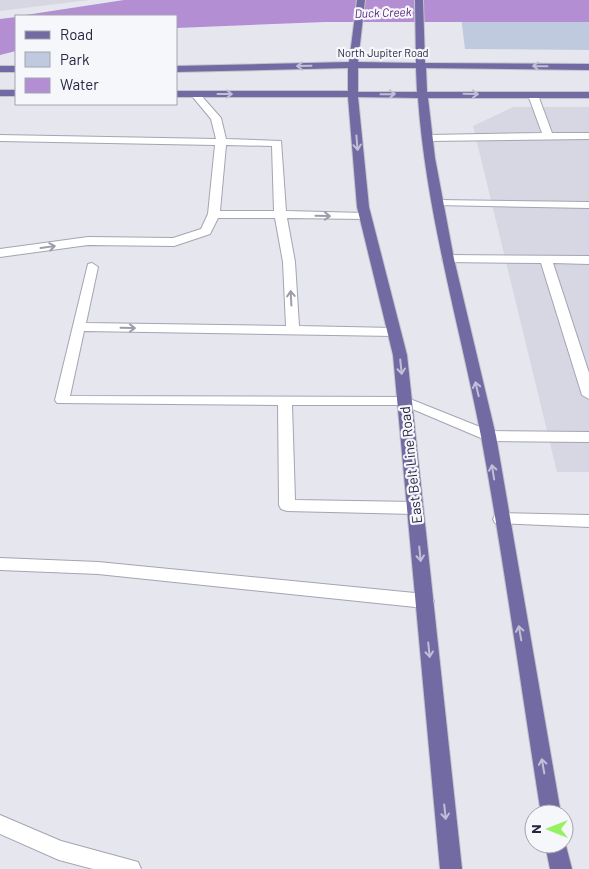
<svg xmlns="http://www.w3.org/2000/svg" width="589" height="869" font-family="Barlow,sans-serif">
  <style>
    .built { fill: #d6d7e2 }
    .green { fill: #bfcadf }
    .water { fill: #b38ed2 }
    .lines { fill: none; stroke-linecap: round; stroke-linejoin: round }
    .minor-casing { stroke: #a4a4b3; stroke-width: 2 }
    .major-casing { stroke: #c3c2ca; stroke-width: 2 }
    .minor { fill: #fff; fill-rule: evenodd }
    .major { fill: #726aa3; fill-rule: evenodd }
    .oneway { stroke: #c1bfd7 }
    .oneway2 { stroke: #9e9caa }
    .labels { text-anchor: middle; stroke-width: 4.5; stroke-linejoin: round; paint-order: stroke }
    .far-street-label { font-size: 11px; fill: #272441; stroke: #f6f7fa }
    .far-water-label { font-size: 12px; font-style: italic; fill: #521e7d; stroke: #f6f7fa }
    .street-label { font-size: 14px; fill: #272441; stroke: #f6f7fa }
  </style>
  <rect width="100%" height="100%" fill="#e5e6ee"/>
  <!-- built -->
  <g class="built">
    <path d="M0,0H89L0,11Z"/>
    <path d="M513,107H589V472H557L473,126Z"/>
  </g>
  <!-- green -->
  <path class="green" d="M459,0H589V50L465,49Z"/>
  <!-- water -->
  <g class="water">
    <path d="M124,0H589V22H325L176,28V16H19Z"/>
    <path d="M16,17V51L0,55V19Z"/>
  </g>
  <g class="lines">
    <defs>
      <g id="minor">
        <path d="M192,92H198L221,118L226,139L281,141L286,211L365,213L371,216L365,219L287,218L295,262L299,326L394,328L401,332L394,336L84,331L70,396L405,397L490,431L589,432V442L488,441L403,405H292L295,500L415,502L421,504L423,508L421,512L415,514L287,511L281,509L279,505L278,405L57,403L55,400L88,264L92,263L98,267L86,323L286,326L283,262L275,218H218L210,234L174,246L88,245L0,257V249L88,237L173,238L201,229L208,214L215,145L0,141V135L216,139L211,119L192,96ZM226,145L272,146L274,211H220Z"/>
        <path d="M533,92L538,95L552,133H589V139L428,141L423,138L428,135L542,133L528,95Z"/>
        <path d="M439,200L589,202V208L435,205V201Z"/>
        <path d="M448,255L589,256V264L553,263L589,373V399L582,395L541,263L444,262L442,259Z"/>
        <path d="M501,513L589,515V527L495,523L493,519L495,515Z"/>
        <path d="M0,558L98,562L425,594L431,596L434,601L431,606L425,608L98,574L0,570Z"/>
        <path d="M0,815L61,841L138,862L141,869H93L59,860L0,834Z"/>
      </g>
      <g id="major">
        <path d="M357,0H365L358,62L416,63L415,0H423L425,63L589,64V70L426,68L427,92H589V98H428L435,158L454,259L496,436L561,814H541C521,688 504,561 481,436C459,323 426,212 418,98L358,97L369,207L407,355L462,869H440L393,355L357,207L348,97H176V91H348V68L176,72V66L349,62ZM358,68H416L417,92H358Z"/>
        <rect x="0" y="66" width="16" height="6"/>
        <rect x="0" y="90" width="16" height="6"/>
        <path d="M564,838L572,869H550L545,844H564Z"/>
      </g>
    </defs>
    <!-- minor casing -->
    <use href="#minor" class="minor-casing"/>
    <!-- major casing -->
    <use href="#major" class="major-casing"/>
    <!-- minor -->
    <use href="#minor" class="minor"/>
    <!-- major -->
    <use href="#major" class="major"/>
  </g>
  <!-- one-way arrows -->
  <defs><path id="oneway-shaft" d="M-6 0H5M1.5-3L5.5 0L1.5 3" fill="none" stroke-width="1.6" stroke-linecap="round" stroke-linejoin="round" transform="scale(1.25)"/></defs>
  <g class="oneway">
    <use href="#oneway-shaft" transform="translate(304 66) rotate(179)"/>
    <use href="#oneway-shaft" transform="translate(540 66) rotate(-179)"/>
    <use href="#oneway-shaft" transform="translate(225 94)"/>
    <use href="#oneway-shaft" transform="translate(388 94) rotate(-1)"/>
    <use href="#oneway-shaft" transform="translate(471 94) rotate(1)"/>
    <use href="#oneway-shaft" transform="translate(357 143) rotate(85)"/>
    <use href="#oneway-shaft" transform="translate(401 367) rotate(84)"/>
    <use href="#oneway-shaft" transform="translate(477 389) rotate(-103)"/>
    <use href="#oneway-shaft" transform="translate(493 472) rotate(-99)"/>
    <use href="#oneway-shaft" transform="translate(420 554) rotate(84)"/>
    <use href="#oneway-shaft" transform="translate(520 633) rotate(-100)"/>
    <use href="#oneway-shaft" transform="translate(429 650) rotate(84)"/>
    <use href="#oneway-shaft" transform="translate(543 766) rotate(-100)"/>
    <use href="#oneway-shaft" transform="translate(445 812) rotate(84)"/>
  </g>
  <g class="oneway2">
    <use href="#oneway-shaft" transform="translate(323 216) rotate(1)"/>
    <use href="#oneway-shaft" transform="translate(48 247) rotate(-8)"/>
    <use href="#oneway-shaft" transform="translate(291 298) rotate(-93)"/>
    <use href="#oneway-shaft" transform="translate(128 328) rotate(1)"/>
  </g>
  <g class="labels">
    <!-- far-street labels -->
    <g class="far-street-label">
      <text x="383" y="57">North Jupiter Road</text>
    </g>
    <!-- far-water labels -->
    <g class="far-water-label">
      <text transform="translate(383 13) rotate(-2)" y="4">Duck Creek</text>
    </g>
    <!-- street labels -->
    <g class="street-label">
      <text transform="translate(411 465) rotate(-96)" y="5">East Belt Line Road</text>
    </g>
  </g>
  <!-- legend -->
  <rect x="15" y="15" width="162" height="90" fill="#f6f7fa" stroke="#a3a3b0"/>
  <rect x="25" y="31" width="25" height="8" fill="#726aa3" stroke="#a3a3b0"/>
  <text x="60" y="40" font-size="15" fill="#272441">Road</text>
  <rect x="25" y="52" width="25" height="15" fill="#bfcadf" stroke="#a3a3b0"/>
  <text x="60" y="65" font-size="15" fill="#272441">Park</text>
  <rect x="25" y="78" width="25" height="15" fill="#b38ed2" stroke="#a3a3b0"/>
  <text x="60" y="90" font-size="15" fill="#272441">Water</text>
  <!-- north arrow -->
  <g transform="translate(549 829) rotate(270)"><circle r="24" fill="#f6f7fa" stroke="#a3a3b0"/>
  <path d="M0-4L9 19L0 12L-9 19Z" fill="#96f161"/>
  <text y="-8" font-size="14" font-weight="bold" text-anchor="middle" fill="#272441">N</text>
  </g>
</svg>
